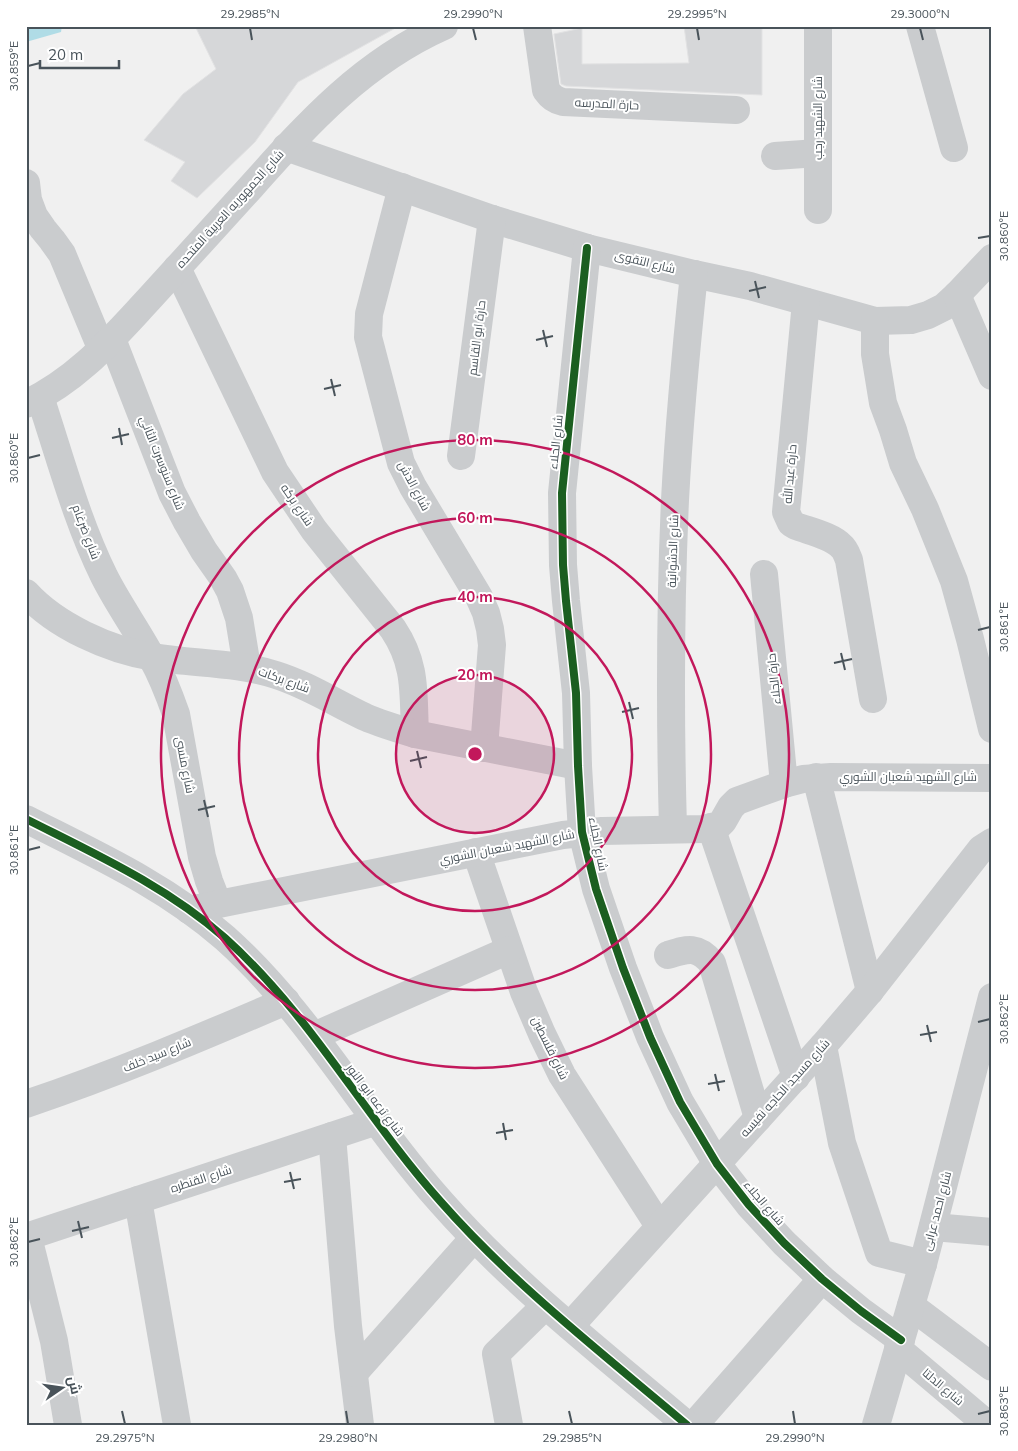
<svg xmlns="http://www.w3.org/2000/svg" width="1018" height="1451" font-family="Mulish,Cairo,sans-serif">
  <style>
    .water { fill: #b0dce6 }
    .building { fill: #d6d7d9; stroke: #e2e2e3 }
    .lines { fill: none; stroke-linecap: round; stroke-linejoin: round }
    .minor { stroke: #caccce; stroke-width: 28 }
    .tertiary { stroke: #caccce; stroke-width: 28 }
    .cycleway-casing { stroke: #fff; stroke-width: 11 }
    .cycleway { stroke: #1b5e20; stroke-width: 8 }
    .ticks { fill: none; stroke: #49535a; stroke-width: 2 }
    .ring { fill: none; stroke: #c2185b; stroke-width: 2.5 }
    .labels { text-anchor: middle; stroke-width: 4; stroke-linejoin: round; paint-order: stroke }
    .street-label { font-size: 12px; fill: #49535a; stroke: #fff }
    .centre { fill: #c2185b; stroke: #fff; stroke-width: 2.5 }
    .ring-label { font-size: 15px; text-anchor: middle; font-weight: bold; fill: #c2185b; stroke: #fff; stroke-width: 4; stroke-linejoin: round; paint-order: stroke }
    .neatline { fill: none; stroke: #49535a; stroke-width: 2 }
    .ticks-label { font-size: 12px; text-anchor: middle; fill: #49535a }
  </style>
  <rect width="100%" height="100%" fill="#f0f0f0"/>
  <!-- water -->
  <path class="water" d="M26,26H62L61,32L26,42Z"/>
  <!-- building -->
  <g class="building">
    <path d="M195,26H399L298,82L255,142L197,198L171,181L185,162L144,140L183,94L216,69Z"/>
    <path d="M684,26H762V95L566,86L561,84L554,34L582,28V64L689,63Z"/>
  </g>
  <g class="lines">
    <!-- minor -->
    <g class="minor">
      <path d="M537,26L546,90C551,97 555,100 563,102L736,110"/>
      <path d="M920,26L954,148"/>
      <path d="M286,147L492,219L587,248L694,274L750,286L875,321L911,320L928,315L944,307L957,295L992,258"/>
      <path d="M775,156L818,153"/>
      <path d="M26,183L28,200L34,216L43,229L52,240L62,254L102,350"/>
      <path d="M402,187L369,314L368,337L401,463L413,487L479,597L486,613L490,629L492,645L484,748"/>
      <path d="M818,210V26"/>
      <path d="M587,248L562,493L563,565L566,601L576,693L578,766L582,832L596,889L623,968L650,1037L680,1102L717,1164L749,1205L784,1243L822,1279L861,1311L901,1340"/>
      <path d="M177,268L275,472L314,530L393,629C417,665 413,693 415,734"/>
      <path d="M957,295L992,376"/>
      <path d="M806,302L786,512L791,523L796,526C809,531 832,536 841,546C845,549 847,555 849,560L873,699"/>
      <path d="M875,321V354L883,403L893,430L903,463L925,509L954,581L970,639L992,729"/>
      <path d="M112,339L172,493L187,522L204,551L223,578L230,591L239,618L247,667"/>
      <path d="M40,397C60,457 76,519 104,576C118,604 137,630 152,658C162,676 169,694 176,714L202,857L209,881L218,904"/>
      <path d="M461,456L492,219"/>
      <path d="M764,574L784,784"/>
      <path d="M26,593C56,626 109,650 153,657C194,664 236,662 276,675C308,685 335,703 365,717C381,724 398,729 415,734L578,766"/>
      <path d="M816,777L870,991"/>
      <path d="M711,827L796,1077"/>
      <path d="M673,829C670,719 670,610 675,500C679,425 686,349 694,274"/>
      <path d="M476,852L524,992L542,1034L562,1075L659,1226"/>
      <path d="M189,910L563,835L602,831L704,829L719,825L723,821L731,807L737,801L784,784L803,779L831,777L992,778"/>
      <path d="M668,955C687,949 697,945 712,963L758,1118"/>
      <path d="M314,1036L509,950"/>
      <path d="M823,1046L842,1143L879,1253L923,1264"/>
      <path d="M26,1104C115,1074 200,1038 286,1001"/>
      <path d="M332,1136L348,1326L360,1425"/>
      <path d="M138,1200L177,1425"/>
      <path d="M933,1227L992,1232"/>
      <path d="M26,1237L377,1121"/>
      <path d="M28,1237L54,1341L68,1425"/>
      <path d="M911,1306L992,1367"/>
      <path d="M570,1326L823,1046L870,991L981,849L992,842"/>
      <path d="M898,1349L988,1425"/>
      <path d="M354,1373L474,1238"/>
      <path d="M509,1425L496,1354L545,1306"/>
      <path d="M694,1425L822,1279"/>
    </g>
    <!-- tertiary -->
    <g class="tertiary">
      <path d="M26,404C79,378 110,341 149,299C183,262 217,224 251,187C309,122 363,62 444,26"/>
      <path d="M26,819C95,854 166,886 225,938C310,1014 365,1117 441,1202C514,1285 602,1353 687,1425"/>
      <path d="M876,1425L923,1264L992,997"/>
    </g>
    <defs>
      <g id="cycleway">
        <path d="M587,248L562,493L563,565L566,601L576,693L578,766L582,832L596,889L623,968L650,1037L680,1102L717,1164L749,1205L784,1243L822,1279L861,1311L901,1340"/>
        <path d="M26,819C95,854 166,886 225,938C310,1014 365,1117 441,1202C514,1285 602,1353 687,1425"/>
      </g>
    </defs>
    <!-- cycleway casing -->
    <use href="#cycleway" class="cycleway-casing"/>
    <!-- cycleway -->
    <use href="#cycleway" class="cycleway"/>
  </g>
  <!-- ticks -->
  <path class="ticks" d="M250,28L252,40M473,28L476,40M697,28L699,40M920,28L923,40M28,66L40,63M978,238L990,236M755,281L759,298M749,291L766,287M543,330L547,347M536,340L553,336M331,379L335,396M324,389L341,385M119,428L122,445M112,438L129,434M28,458L40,455M978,630L990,627M841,653L845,670M834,663L852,659M629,702L633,719M622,712L639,708M417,751L421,768M410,761L427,757M204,800L208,817M198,810L215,806M28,850L40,847M978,1022L990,1019M927,1025L931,1042M920,1035L937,1032M715,1074L719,1091M708,1084L725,1081M503,1123L506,1140M496,1133L513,1130M290,1172L294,1189M284,1182L301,1179M78,1221L82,1238M72,1231L89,1227M28,1242L40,1239M122,1411L125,1424M346,1411L348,1424M569,1411L572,1424M793,1411L795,1424M978,1414L990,1411"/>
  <!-- distance rings -->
  <circle cx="475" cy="754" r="79" fill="#c2185b" fill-opacity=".12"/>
  <g class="ring">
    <circle cx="475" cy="754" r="79"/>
    <circle cx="475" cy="754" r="157"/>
    <circle cx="475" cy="754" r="236"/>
    <circle cx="475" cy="754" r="314"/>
  </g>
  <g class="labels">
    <!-- street labels -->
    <g class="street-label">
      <text transform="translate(607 104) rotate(3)" y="4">حارة المدرسه</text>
      <text transform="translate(818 118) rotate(-90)" y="4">شارع الشهيد رجب</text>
      <text transform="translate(230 209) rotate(-48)" y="4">شارع الجمهوريه العربية المتحده</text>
      <text transform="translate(645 262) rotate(14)" y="4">شارع التقوى</text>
      <text transform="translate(477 338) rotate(-83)" y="4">حارة ابو القاسم</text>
      <text transform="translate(556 442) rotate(-84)" y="4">شارع الجلاء</text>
      <text transform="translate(162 463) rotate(68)" y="4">شارع سنوسرت الثاني</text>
      <text transform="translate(790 474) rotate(-85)" y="4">حارة عبد الله</text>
      <text transform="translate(414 486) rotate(62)" y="4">شارع الدش</text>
      <text transform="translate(297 505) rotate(56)" y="4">شارع بركه</text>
      <text transform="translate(86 532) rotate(69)" y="4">شارع ضرغام</text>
      <text transform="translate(673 551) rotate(-88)" y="4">شارع الدشوانية</text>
      <text transform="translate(774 679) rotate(-96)" y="4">حارة الجلاء</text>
      <text transform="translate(284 680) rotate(20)" y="4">شارع بركات</text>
      <text transform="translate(185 765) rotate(79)" y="4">شارع منسى</text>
      <text x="908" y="781">شارع الشهيد شعبان الشوري</text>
      <text transform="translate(598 844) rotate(79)" y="4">شارع الجلاء</text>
      <text transform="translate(507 847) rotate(-11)" y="4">شارع الشهيد شعبان الشوري</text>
      <text transform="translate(550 1048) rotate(64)" y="4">شارع فلسطين</text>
      <text transform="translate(157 1055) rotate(-22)" y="4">شارع سيد خلف</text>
      <text transform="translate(785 1088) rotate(-48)" y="4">شارع مسجد الحاجه نفيسه</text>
      <text transform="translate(375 1100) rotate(53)" y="4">شارع ترعه ابو النور</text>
      <text transform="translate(201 1179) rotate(-18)" y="4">شارع القنطره</text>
      <text transform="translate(764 1203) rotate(49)" y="4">شارع الجلاء</text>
      <text transform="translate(937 1211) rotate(-75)" y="4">شارع احمد عرابى</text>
      <text transform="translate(943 1387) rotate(40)" y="4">شارع الدلتا</text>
    </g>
  </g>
  <circle cx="475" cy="754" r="8" class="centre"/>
  <g class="ring-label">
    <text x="475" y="445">80 m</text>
    <text x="475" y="523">60 m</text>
    <text x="475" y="602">40 m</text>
    <text x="475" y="680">20 m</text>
  </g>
  <!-- border -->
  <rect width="1018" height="1451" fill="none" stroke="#ffffff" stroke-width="55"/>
  <!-- north arrow -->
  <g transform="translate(62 1388) rotate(77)" stroke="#ffffff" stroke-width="4" paint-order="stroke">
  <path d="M0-4L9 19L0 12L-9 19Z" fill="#49535a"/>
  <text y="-8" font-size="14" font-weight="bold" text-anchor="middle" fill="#49535a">ش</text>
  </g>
  <!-- scale -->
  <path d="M40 60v8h79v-8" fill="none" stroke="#49535a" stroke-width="2.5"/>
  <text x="48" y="60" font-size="15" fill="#49535a" stroke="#ffffff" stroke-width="4" paint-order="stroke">20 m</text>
  <rect x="28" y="28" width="962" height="1396" class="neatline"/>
  <g class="ticks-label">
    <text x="250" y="18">29.2985°N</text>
    <text x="473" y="18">29.2990°N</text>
    <text x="697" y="18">29.2995°N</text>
    <text x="920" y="18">29.3000°N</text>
    <text transform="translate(14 66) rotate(-90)" y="4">30.859°E</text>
    <text transform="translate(1004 236) rotate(-90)" y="4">30.860°E</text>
    <text transform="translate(14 458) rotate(-90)" y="4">30.860°E</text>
    <text transform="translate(1004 627) rotate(-90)" y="4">30.861°E</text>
    <text transform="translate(14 850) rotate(-90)" y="4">30.861°E</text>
    <text transform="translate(1004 1019) rotate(-90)" y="4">30.862°E</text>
    <text transform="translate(14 1242) rotate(-90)" y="4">30.862°E</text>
    <text transform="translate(1004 1411) rotate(-90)" y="4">30.863°E</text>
    <text x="125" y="1442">29.2975°N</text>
    <text x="348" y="1442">29.2980°N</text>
    <text x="572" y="1442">29.2985°N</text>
    <text x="795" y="1442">29.2990°N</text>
  </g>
</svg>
